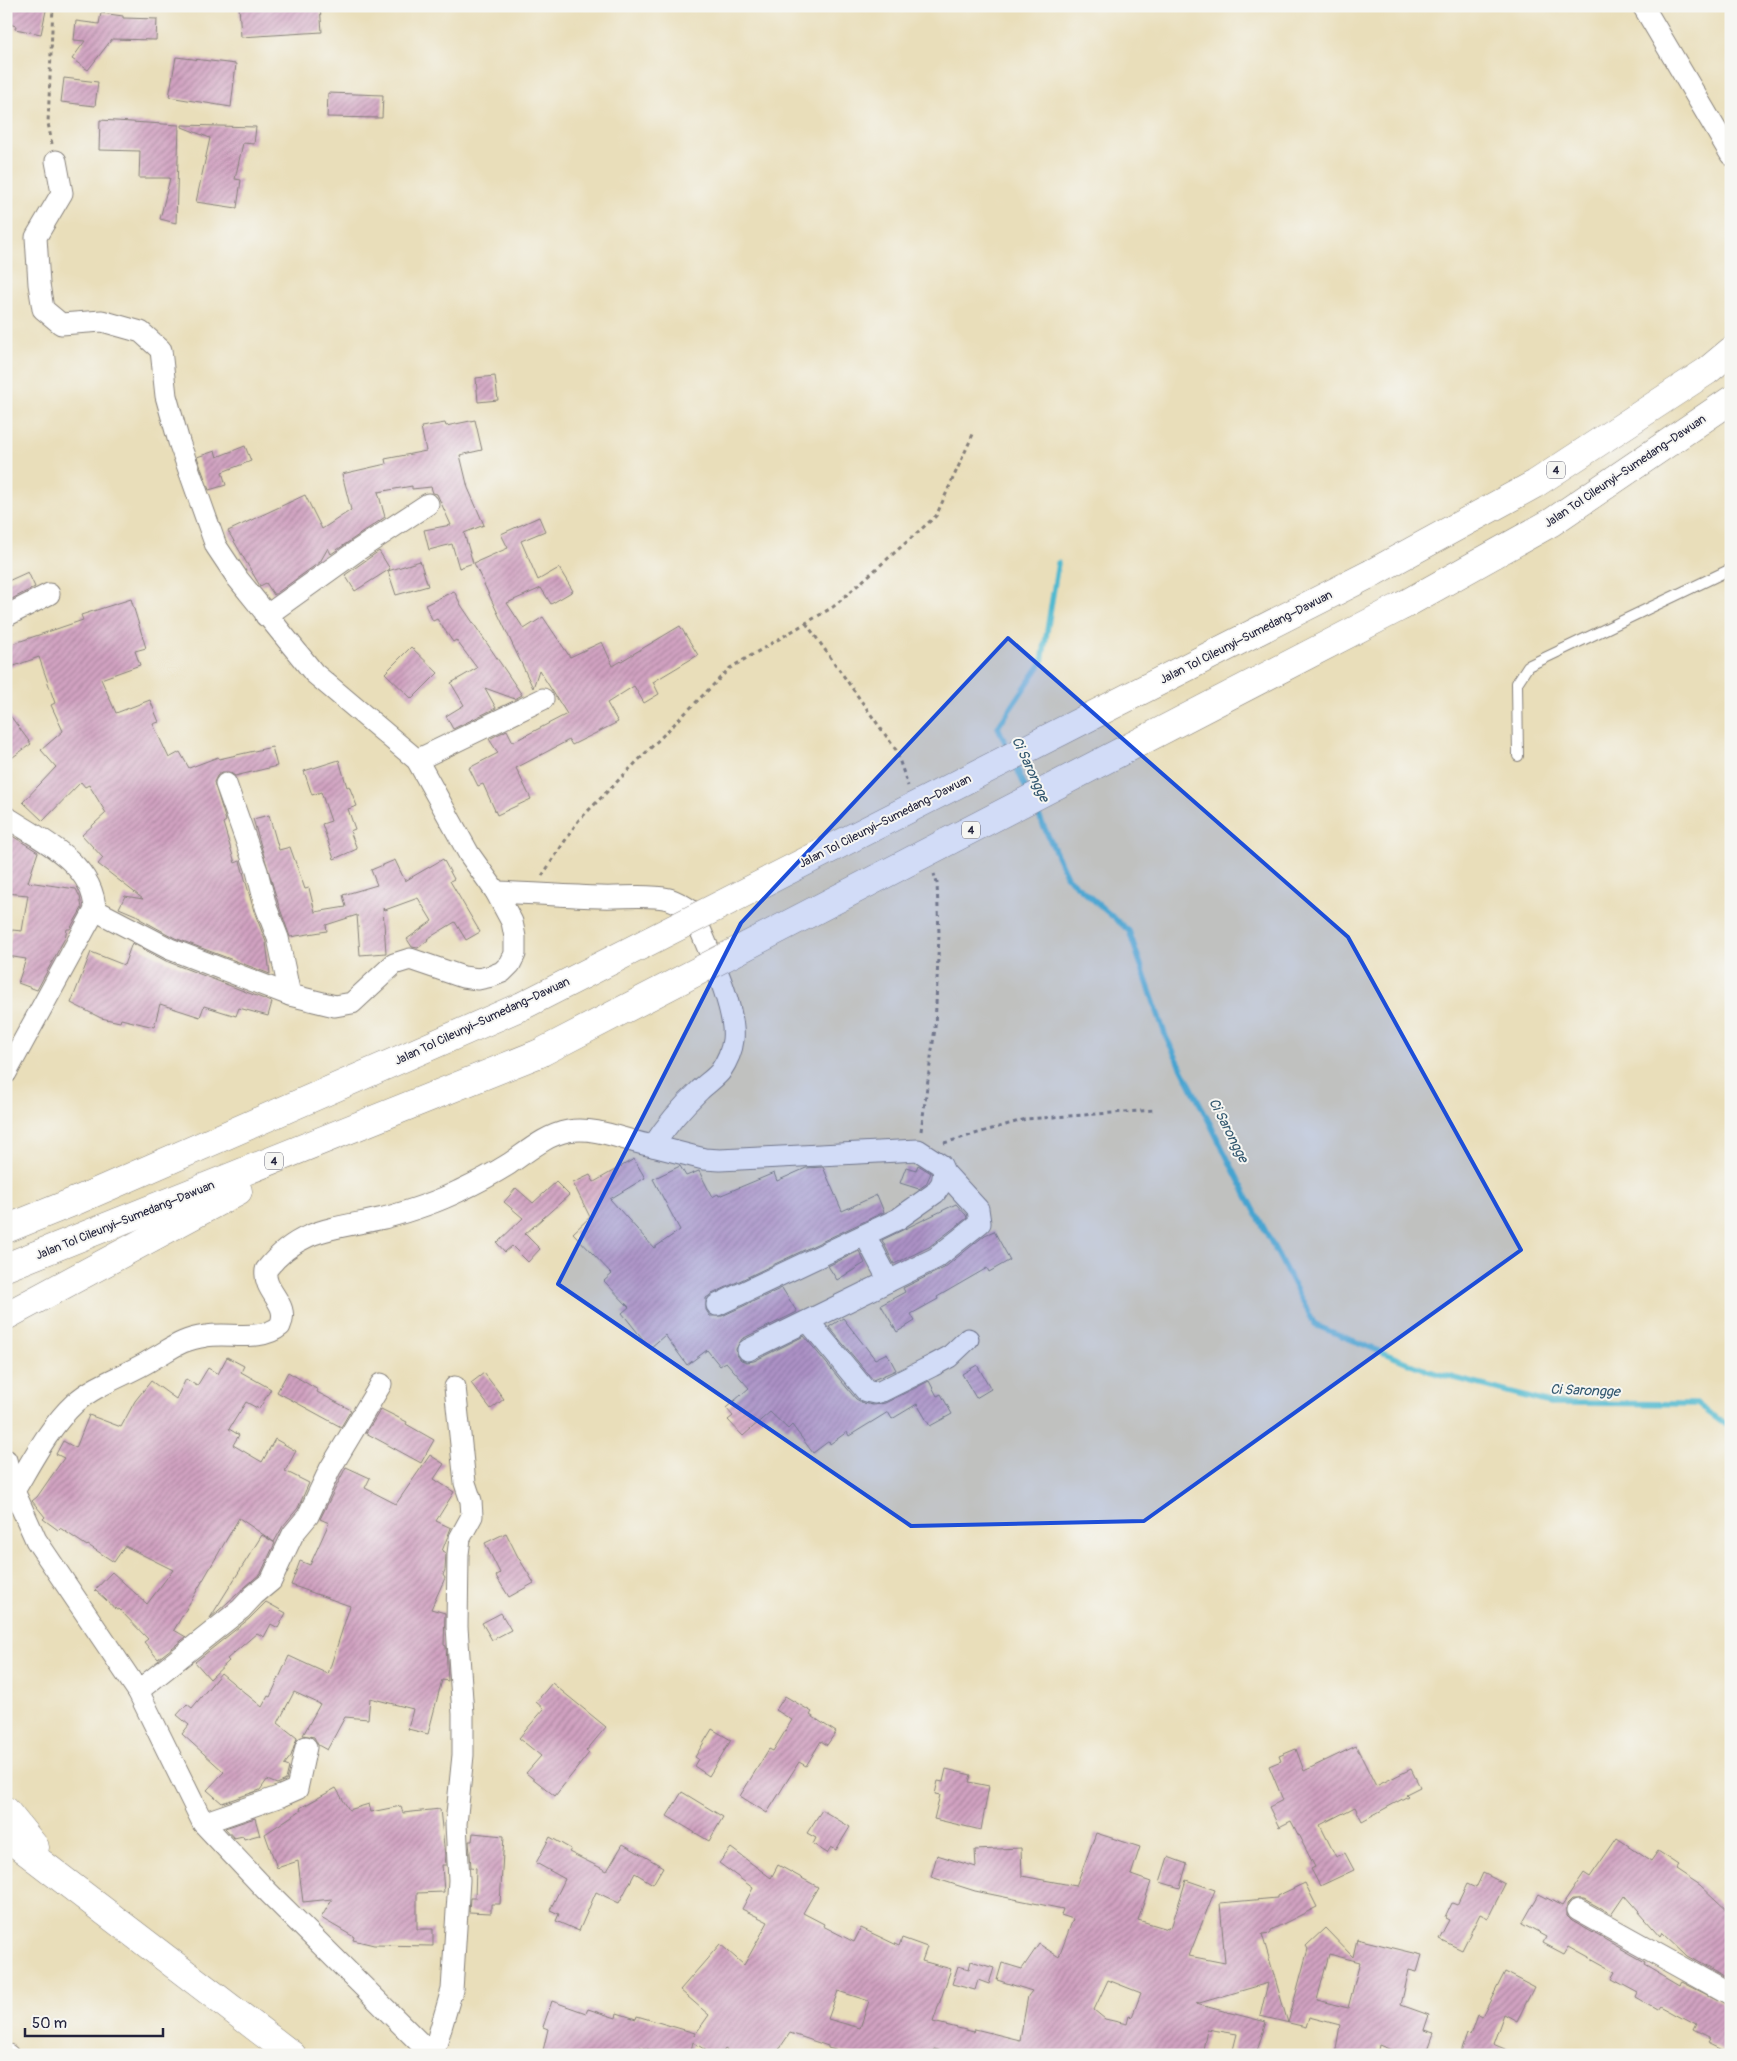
<svg xmlns="http://www.w3.org/2000/svg" width="1737" height="2061" font-family="Pangolin,sans-serif">
  <style>
    .lines { fill: none; stroke-linecap: round; stroke-linejoin: round }
    .stream { stroke: #51b9cf; stroke-width: 5.5 }
    .building { fill: url(#building-hatch); fill-rule: evenodd }
    .lane-casing { stroke: #86807a; stroke-width: 12 }
    .street-casing { stroke: #86807a; stroke-width: 23 }
    .highway-casing { stroke: #86807a; stroke-width: 29 }
    .path { stroke: #86807a; stroke-width: 3; stroke-dasharray: 4 4; stroke-linecap: butt }
    .lane { stroke: #fff; stroke-width: 10 }
    .street { stroke: #fff; stroke-width: 21 }
    .highway { stroke: #fff; stroke-width: 28 }
    .highway-bridge-casing { stroke: #86807a; stroke-width: 29; stroke-linecap: butt }
    .highway-bridge { stroke: #fff; stroke-width: 28 }
    .marked { fill: #1d4ed8; fill-opacity: 0.2; stroke: #1d4ed8; stroke-width: 4; stroke-linejoin: round }
    .labels { text-anchor: middle; stroke-width: 4; stroke-linejoin: round; paint-order: stroke }
    .shield { fill: #f6f6f2; stroke: #626272; stroke-width: 1 }
    .shield-label { font-size: 11px; font-weight: bold; fill: #22223b }
    .street-label { font-size: 12px; fill: #22223b; stroke: #f6f6f2 }
    .water-label { font-size: 14px; font-style: italic; fill: #32576f; stroke: #f6f6f2 }
  </style>
  <defs>
    <pattern id="building-hatch" width="6" height="6" patternUnits="userSpaceOnUse" patternTransform="scale(1.25)"><rect width="6" height="6" fill="#d1a2c1"/><path d="M-1 1l2-2M0 6l6-6M5 7l2-2" fill="none" stroke="#a9849e"/></pattern>
  </defs>
  <rect width="100%" height="100%" fill="#f6f6f2"/>
  <filter id="ink" filterUnits="userSpaceOnUse"><feTurbulence type="fractalNoise" baseFrequency=".02" numOctaves="2"/><feDisplacementMap in="SourceGraphic" scale="10" xChannelSelector="R" yChannelSelector="G"/><feConvolveMatrix kernelMatrix="1 2 1 2 8 2 1 2 1" color-interpolation-filters="sRGB"/></filter>
  <filter id="wash" filterUnits="userSpaceOnUse"><feTurbulence type="fractalNoise" baseFrequency=".0096" numOctaves="4" result="noise"/><feDisplacementMap in="SourceGraphic" scale="20" xChannelSelector="R" yChannelSelector="G"/><feGaussianBlur stdDeviation="1.12" result="paint"/><feColorMatrix in="noise" values="0 0 0 0 0 0 0 0 0 0 0 0 0 0 0 0 0 1.4 0 .05"/><feComposite in="paint" operator="in"/></filter>
  <g filter="url(#wash)">
    <rect width="100%" height="100%" fill="#e9deba"/>
    <g class="lines">
      <!-- stream -->
      <g class="stream">
        <path d="M1008,749L998,727L1042,662L1058,563"/>
        <path d="M1014,762L1028,793"/>
        <path d="M1034,805L1067,877L1129,931L1166,1037L1237,1177L1315,1325L1428,1371L1550,1403L1697,1404L1731,1429"/>
      </g>
    </g>
    <g id="blocks">
      <!-- building -->
      <g class="building">
        <path d="M6,6H47L41,34L15,29L16,26L6,23Z"/>
        <path d="M239,6H278V9L320,6L322,32L241,37Z"/>
        <path d="M101,13L123,16V18L157,19L156,40L112,39L88,70L72,59L85,41L74,40L76,21L99,24Z"/>
        <path d="M176,57L236,64L231,107L169,97Z"/>
        <path d="M64,78L98,82L95,106L61,102Z"/>
        <path d="M328,93L383,95L382,118L327,117Z"/>
        <path d="M100,120L179,125L176,223L160,219L170,178H139L140,151L99,150Z"/>
        <path d="M182,125L256,127L254,144L243,143L235,179L241,180L237,208L196,202L210,138L182,127Z"/>
        <path d="M495,376L498,400L478,402L476,378Z"/>
        <path d="M475,420L482,450L460,455L468,488L484,525L464,533L473,563L459,568L452,544L429,550L424,530L451,525L437,494L433,493L431,487L412,489V486L378,492L385,517L331,554L328,548L320,562L274,595L266,583L260,586L228,531L305,495L322,529L351,510L342,474L386,464L385,459L426,451L421,427L445,423L446,426Z"/>
        <path d="M245,446L251,461L222,472L226,485L209,490L197,457L215,451L217,457Z"/>
        <path d="M539,517L545,531L521,541L538,580L559,568L573,591L551,604L541,588L507,603L524,629L543,617L570,657L602,642L613,666L680,626L698,655L653,682L659,694L644,703L634,686L607,703L618,722L572,745L569,740L516,768L531,799L497,815L483,784L478,786L469,768L498,753L489,739L507,730L513,742L567,714L539,670L533,688L474,563L508,548L501,534Z"/>
        <path d="M379,551L390,569L355,591L345,575Z"/>
        <path d="M420,561L428,586L396,595L388,571Z"/>
        <path d="M28,572L35,587L6,602V582Z"/>
        <path d="M454,591L461,605L522,695L515,699L485,688L496,708L453,729L446,716L464,705L451,683L477,668L456,640L453,642L437,619L433,621L425,605Z"/>
        <path d="M131,599L146,648L135,651L140,665L101,679L116,713L150,700L159,722L153,724L169,758L180,752L189,768L218,757L219,759L272,747L277,766L235,776L229,772H222L217,776L214,782L226,821L223,823L235,863L240,861L254,911L266,942L270,974L175,938L140,919V917L119,908L125,896L143,899L98,864L103,858L82,835L106,813L89,785L85,787L81,782L43,821L23,802L56,767L41,750L63,731L51,705L55,703L39,657L6,669V646L83,620L81,615Z"/>
        <path d="M411,647L438,673L412,699L385,673Z"/>
        <path d="M6,710L31,744L6,762Z"/>
        <path d="M339,760L347,787L349,786L357,806L348,809L355,829L350,831L357,849L334,859L322,824L331,821L321,792L312,795L304,771Z"/>
        <path d="M269,815L279,850L290,847L305,889L309,888L315,912L346,907L343,895L377,885L371,870L395,860L405,881L443,859L454,879L450,881L480,932L466,940L455,922L427,939L428,940L418,948L412,947L407,939L432,921L418,898L385,910L383,908L386,953L360,955L357,915L326,925L327,931L290,937L278,903L253,819Z"/>
        <path d="M6,832L38,852L28,882L76,889L80,897L82,908L70,929H67L65,938L37,990L18,983L26,959L7,956L12,930L22,931L28,895L6,893Z"/>
        <path d="M132,943L166,961L272,1002L268,1016L239,1008L236,1016L204,1006L200,1017L160,1004L154,1027L121,1019L120,1022L101,1018L71,1003L91,952L124,965Z"/>
        <path d="M634,1159L645,1178L610,1199L654,1248L680,1230L653,1179L680,1166L686,1176L699,1171L712,1197L718,1194L719,1196L774,1173L777,1181L806,1168L823,1167L842,1211L877,1195L884,1212L712,1294L706,1298V1310L710,1316H722L782,1288L797,1312L742,1339L736,1349L737,1355L741,1360L747,1362L754,1361L804,1336L856,1399L863,1403L873,1405L885,1403L929,1381L937,1396L941,1394L952,1414L930,1426L917,1404L892,1419L888,1412L849,1436L847,1432L830,1444L829,1441L813,1453L792,1425L788,1429L770,1412L743,1436L728,1420L733,1416L726,1408L749,1388L726,1362L720,1366L707,1350L687,1365L665,1335L650,1348L622,1313L629,1307L604,1281L612,1274L573,1233L590,1217L573,1183L590,1175L594,1182Z"/>
        <path d="M918,1165L931,1173L926,1184L919,1189L900,1183L906,1167L916,1170Z"/>
        <path d="M556,1182L569,1195L525,1234L540,1249L528,1262L512,1246L505,1252L497,1243L523,1218L504,1202L516,1188L533,1203Z"/>
        <path d="M956,1204L966,1215L967,1218L929,1247L894,1264L882,1240Z"/>
        <path d="M994,1231L1010,1260L989,1272L987,1268L937,1297L938,1299L911,1314L915,1321L897,1332L881,1305L905,1292L903,1288L944,1268L985,1235Z"/>
        <path d="M859,1251L865,1263L837,1280L828,1266Z"/>
        <path d="M843,1318L875,1359L887,1353L896,1370L873,1380L829,1327Z"/>
        <path d="M227,1357L244,1366L241,1372L271,1389L259,1409L246,1402L229,1429L239,1435L233,1445L262,1462L275,1439L296,1451L285,1471L309,1483L298,1508L283,1526L274,1542L239,1518L174,1630L186,1637L158,1659L144,1642L148,1639L119,1609L117,1610L95,1590L112,1572L147,1604L173,1570L125,1546L114,1562L88,1545L87,1546L60,1528L58,1530L43,1519L45,1517L32,1501L37,1497L64,1458L56,1454L63,1441L76,1448L89,1415L121,1427L135,1401L151,1381L176,1399L186,1379L197,1386L208,1368L218,1374Z"/>
        <path d="M977,1365L991,1389L976,1398L962,1374Z"/>
        <path d="M288,1372L318,1390L317,1392L351,1410L341,1427L277,1392Z"/>
        <path d="M484,1373L504,1399L491,1409L471,1383Z"/>
        <path d="M381,1409L407,1422L406,1424L434,1440L421,1463L366,1433Z"/>
        <path d="M430,1455L444,1464L434,1479L454,1492L436,1521L451,1528L442,1551L446,1553L445,1570L443,1575L445,1578L431,1609L445,1613L444,1645L446,1646L448,1681L442,1680L428,1734L408,1729L413,1709L370,1698L368,1719L345,1717L327,1750L318,1745L314,1737L303,1735L320,1704L294,1692L278,1723L297,1738L291,1756L284,1765L289,1767L286,1780L277,1784L267,1780L260,1790L222,1803L207,1790L224,1772L182,1734L189,1725L177,1715L187,1704L192,1708L221,1673L262,1707L268,1696L270,1697L289,1656L328,1674L350,1606L291,1585L300,1561L310,1565L329,1523L320,1519L346,1467L370,1478L365,1488L396,1504Z"/>
        <path d="M506,1533L518,1557L534,1583L509,1597L496,1576L500,1573L485,1543Z"/>
        <path d="M262,1535L275,1543L261,1573L210,1618Z"/>
        <path d="M266,1602L286,1613L278,1628L271,1624L264,1637L257,1633L227,1659L229,1661L210,1679L195,1662L249,1619Z"/>
        <path d="M501,1613L511,1630L492,1640L482,1623Z"/>
        <path d="M552,1683L606,1727L586,1751L589,1753L555,1796L526,1773L541,1756L519,1738L544,1709L536,1702Z"/>
        <path d="M785,1696L812,1712L810,1715L836,1732L827,1745L821,1741L806,1766L799,1762L767,1813L740,1796L769,1749L773,1751L792,1720L776,1710Z"/>
        <path d="M712,1729L731,1740L709,1776L694,1766L698,1759L695,1757Z"/>
        <path d="M1356,1746L1376,1786L1411,1769L1420,1787L1406,1794L1408,1796L1362,1821L1355,1807L1320,1825L1336,1857L1345,1853L1354,1870L1320,1886L1311,1869L1315,1867L1291,1821L1279,1827L1269,1807L1283,1800L1269,1766L1281,1761L1279,1756L1296,1749L1304,1771Z"/>
        <path d="M946,1769L971,1775L969,1782L989,1786L981,1830L934,1819L940,1795L935,1794L938,1781L943,1782Z"/>
        <path d="M336,1788L349,1810L369,1804L371,1812L401,1806L403,1813L440,1809L446,1865H442L444,1892L417,1893V1929H433V1946L374,1945L353,1940L354,1937L321,1918L332,1899L303,1902L298,1861L277,1868L265,1834L301,1810L300,1808Z"/>
        <path d="M682,1792L723,1817L709,1841L667,1816Z"/>
        <path d="M822,1810L850,1827L836,1850L831,1847L827,1853L813,1844L816,1838L807,1833Z"/>
        <path d="M255,1818L260,1836L259,1835L244,1839L243,1836L234,1838L225,1828Z"/>
        <path d="M473,1833L504,1836L500,1904H491V1913L469,1912L470,1898H475L476,1868L471,1867L469,1841H472Z"/>
        <path d="M1096,1833L1140,1847L1131,1875L1151,1882L1138,1920L1168,1929L1169,1927L1171,1928L1186,1880L1215,1890L1189,1956L1225,1963L1220,1903L1277,1898V1896L1305,1883L1317,1907L1271,1930V1933L1262,1934L1288,2023L1308,1949L1306,1946L1325,1928L1353,1957L1357,1939L1422,1955L1417,1972L1409,1970L1401,2005L1429,2015L1424,2030L1434,2033L1426,2055H1404L1379,2045L1377,2055H1335L1340,2025L1309,2017L1306,2027L1260,2016L1268,1983L1196,2004L1266,2022L1256,2055L1233,2050L1237,2034L1207,2029L1202,2055H958L934,2049L933,2055H852L828,2048V2046L790,2033L775,2055H734L725,2049L721,2055H713L693,2042L690,2055H671L640,2047L639,2055H542L548,2029L543,2027L552,2001L586,2013L588,2009L616,2018L617,2013L636,2019L637,2016L695,2033L694,2036L709,2015L680,1990L720,1944L744,1965L768,1922L742,1909L753,1888L719,1863L731,1848L771,1878L778,1865L818,1887L803,1913L824,1924L823,1926L854,1942L861,1928L899,1946L902,1938L927,1947L922,1961L951,1969L933,2022L974,2032L975,2029L1020,2040L1028,1996L1032,1991L997,1980L1002,1963L1022,1969L1039,1944L1059,1957L1073,1919L1061,1915L1063,1909L975,1891L931,1877L937,1855L976,1867L975,1850L1021,1848L1022,1876L1076,1886ZM1329,1954L1360,1962L1348,2008L1317,2000ZM1108,1980L1141,1993L1132,2017L1129,2016L1127,2024L1105,2019L1094,2010ZM838,1991L869,2001L860,2028L828,2019Z"/>
        <path d="M550,1837L571,1849L569,1852L607,1871L623,1844L663,1867L653,1884L635,1873L619,1903L596,1892L579,1931L556,1921L559,1914L550,1910L565,1879L536,1863Z"/>
        <path d="M1617,1838L1651,1861L1658,1851L1679,1865L1676,1869L1700,1885L1731,1914V1981L1687,1956L1662,1932L1660,1936L1624,1895L1611,1914L1584,1899H1572L1567,1904V1916L1572,1921L1645,1962L1644,1964L1680,1985L1682,1982L1731,2007V2054L1708,2043L1710,2040L1692,2031L1695,2025L1660,2006L1657,2010L1636,1998L1638,1993L1612,1979L1616,1972L1569,1946L1564,1954L1543,1943L1546,1937L1522,1924L1539,1894L1562,1906L1584,1873L1590,1877Z"/>
        <path d="M1168,1857L1187,1864L1180,1888L1160,1882Z"/>
        <path d="M1483,1873L1505,1884L1488,1918L1480,1914L1462,1950L1439,1939L1449,1920L1445,1918L1452,1903L1457,1905L1467,1884L1476,1888Z"/>
        <path d="M971,1961L994,1968L989,1984L978,1980L975,1990L952,1984L958,1966L969,1969Z"/>
        <path d="M1505,1972L1534,1987L1517,2021L1504,2014L1493,2044L1519,2055H1460L1467,2034L1470,2035L1477,2015L1482,2017Z"/>
      </g>
    </g>
  </g>
  <g filter="url(#ink)">
    <use href="#blocks" fill-opacity="0" stroke="#86807a" stroke-width="1"/>
    <g class="lines">
      <defs>
        <path id="lane" d="M1518,756L1517,683L1528,666L1731,569"/>
        <g id="street">
          <path d="M1643,6L1731,155"/>
          <path d="M56,161L62,193L36,237L39,284L43,309L61,324L102,321L141,332L161,350L166,396L179,442L216,546L238,579L314,673L417,760L469,854L496,892L512,922L515,937V954L510,964L502,972L492,976L478,979L463,977L410,959L394,964L352,1003L335,1006L290,995L170,949L95,910"/>
          <path d="M6,616L49,594"/>
          <path d="M266,616L358,550L428,504"/>
          <path d="M417,760L543,699"/>
          <path d="M226,784L257,871L266,907L278,938L290,995"/>
          <path d="M6,817C41,839 94,864 95,910L6,1073"/>
          <path d="M653,1146L704,1159L720,1160L918,1150L941,1165L944,1172L942,1183L935,1193L898,1219L717,1305"/>
          <path d="M865,1235L889,1281"/>
          <path d="M808,1321L866,1391L875,1393L882,1391L932,1366L949,1357L968,1339"/>
          <path d="M748,1350L936,1258L980,1223L978,1209L944,1172"/>
          <path d="M6,1460L14,1491L36,1540L138,1691L203,1823L267,1891L432,2055"/>
          <path d="M14,1491C32,1461 49,1427 75,1403C96,1384 127,1375 151,1360C173,1348 179,1340 206,1336C228,1332 261,1342 280,1326C291,1303 263,1293 266,1270C300,1227 335,1229 384,1218C410,1211 435,1203 459,1191C476,1183 493,1174 509,1164C527,1152 546,1135 568,1131C597,1126 625,1141 653,1146C666,1126 683,1106 700,1090C706,1084 714,1079 720,1072C726,1063 732,1050 733,1040C737,1008 705,943 693,912C686,907 678,902 669,899C647,894 623,898 600,897C565,896 531,893 496,892"/>
          <path d="M138,1691L241,1609L254,1595L271,1581L293,1534L308,1516L330,1469L381,1384"/>
          <path d="M203,1823L281,1796L297,1789L306,1747"/>
          <path d="M1578,1910L1731,1995"/>
          <path d="M6,2054L8,2055"/>
          <path d="M433,2055L452,1990L459,1880L456,1824L463,1755V1714L457,1627L458,1554L460,1538L472,1516L471,1501L465,1483L455,1387"/>
        </g>
        <g id="highway">
          <path d="M1372,573L1535,484L1707,371L1731,351"/>
          <path d="M1402,606L1552,522L1731,400"/>
          <path d="M6,1229L78,1200L522,1006"/>
          <path d="M6,1267L540,1053"/>
          <path d="M6,1316L238,1191"/>
          <path d="M6,1811L35,1847"/>
          <path d="M6,1836L292,2055"/>
        </g>
      </defs>
      <!-- lane casing -->
      <use href="#lane" class="lane-casing"/>
      <!-- street casing -->
      <use href="#street" class="street-casing"/>
      <!-- highway casing -->
      <use href="#highway" class="highway-casing"/>
      <!-- path -->
      <g class="path">
        <path d="M52,144L48,123L53,6"/>
        <path d="M806,623L896,750L908,786"/>
        <path d="M542,876L578,821L730,668L833,607L936,516L974,432"/>
        <path d="M921,1131L935,1028L939,934L937,883L934,874"/>
        <path d="M944,1143L1026,1119L1154,1110"/>
      </g>
      <!-- lane -->
      <use href="#lane" class="lane"/>
      <!-- street -->
      <use href="#street" class="street"/>
      <!-- highway -->
      <use href="#highway" class="highway"/>
      <defs>
        <g id="highway-bridge">
          <path d="M522,1006L1372,573"/>
          <path d="M540,1053L1402,606"/>
        </g>
      </defs>
      <!-- highway-bridge casing -->
      <use href="#highway-bridge" class="highway-bridge-casing"/>
      <!-- highway-bridge -->
      <use href="#highway-bridge" class="highway-bridge"/>
    </g>
  </g>
  <!-- marked area -->
  <path class="marked" d="M1008,638L1348,937L1521,1250L1144,1521L911,1526L558,1284L741,923Z"/>
  <g class="labels">
    <!-- shield labels -->
    <g class="shield">
      <rect x="1547" y="461.5" width="18" height="17" rx="4"/>
      <rect x="962" y="821.5" width="18" height="17" rx="4"/>
      <rect x="265" y="1152.5" width="18" height="17" rx="4"/>
    </g>
    <g class="shield-label">
      <text x="1556" y="474">4</text>
      <text x="971" y="834">4</text>
      <text x="274" y="1165">4</text>
    </g>
    <!-- street labels -->
    <g class="street-label">
      <text transform="translate(1625 471) rotate(-34)" y="4">Jalan Tol Cileunyi–Sumedang–Dawuan</text>
      <text transform="translate(1246 637) rotate(-27)" y="4">Jalan Tol Cileunyi–Sumedang–Dawuan</text>
      <text transform="translate(885 821) rotate(-27)" y="4">Jalan Tol Cileunyi–Sumedang–Dawuan</text>
      <text transform="translate(482 1021) rotate(-25)" y="4">Jalan Tol Cileunyi–Sumedang–Dawuan</text>
      <text transform="translate(125 1220) rotate(-22)" y="4">Jalan Tol Cileunyi–Sumedang–Dawuan</text>
    </g>
    <!-- water labels -->
    <g class="water-label">
      <text transform="translate(1031 769) rotate(65)" y="5">Ci Sarongge</text>
      <text transform="translate(1229 1130) rotate(63)" y="5">Ci Sarongge</text>
      <text transform="translate(1585 1390) rotate(2)" y="5">Ci Sarongge</text>
    </g>
  </g>
  <!-- margin -->
  <rect width="1737" height="2061" fill="none" stroke="#f6f6f2" stroke-width="25"/>
  <!-- scale -->
  <path d="M25 2028v8h138v-8" fill="none" stroke="#22223b" stroke-width="2.5"/>
  <text x="32" y="2028" font-size="15" fill="#22223b" stroke="#f6f6f2" stroke-width="4" paint-order="stroke">50 m</text>
</svg>
